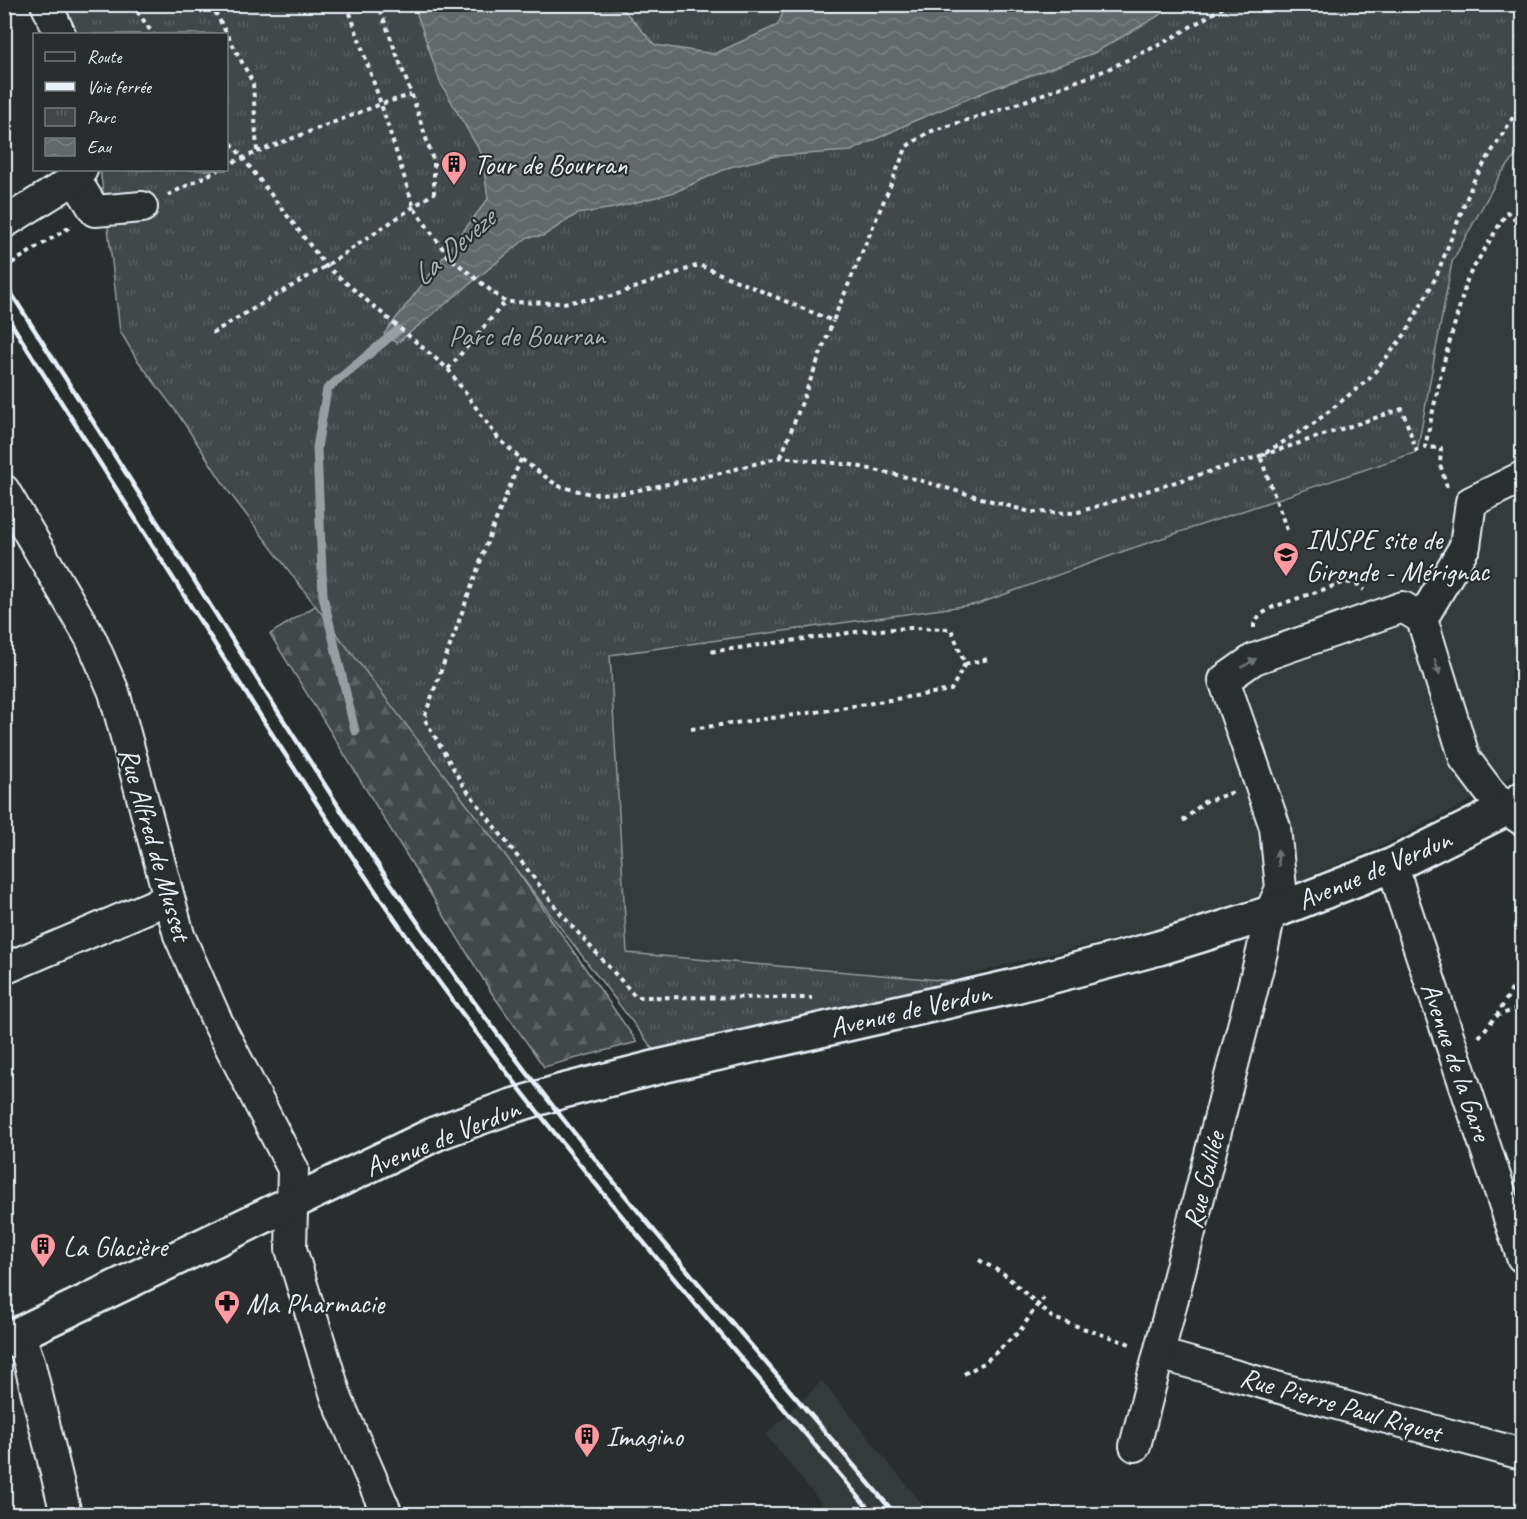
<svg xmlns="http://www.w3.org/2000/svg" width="1527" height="1519" font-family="Caveat,sans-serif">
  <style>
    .built { fill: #363a3b }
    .forest { fill: url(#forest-firs); stroke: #959ca0; stroke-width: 1.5 }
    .park { fill: url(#park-tufts); stroke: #959ca0; stroke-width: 1.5 }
    .water { fill: url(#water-waves); stroke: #989fa3; stroke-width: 1.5 }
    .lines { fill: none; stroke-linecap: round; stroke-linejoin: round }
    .stream { stroke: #989fa3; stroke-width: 9 }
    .minor-casing { stroke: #e8f1f8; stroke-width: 34 }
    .major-casing { stroke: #e8f1f8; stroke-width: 38 }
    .path { stroke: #e8f1f8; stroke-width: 4; stroke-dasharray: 4.5 4.5; stroke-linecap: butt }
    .minor { stroke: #2a2d2e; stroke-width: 30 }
    .major { stroke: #2a2d2e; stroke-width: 33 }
    .rail { stroke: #e8f1f8; stroke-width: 4.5 }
    .oneway { fill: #6c7275 }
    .labels { text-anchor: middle; stroke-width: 4.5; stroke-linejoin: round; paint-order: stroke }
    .poi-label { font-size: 28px; fill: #e8f1f8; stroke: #2a2d2e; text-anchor: start }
    .park-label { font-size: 28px; fill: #aeb5ba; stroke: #2a2d2e }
    .street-label { font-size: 28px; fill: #e8f1f8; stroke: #2a2d2e }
    .water-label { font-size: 30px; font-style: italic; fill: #acb3b9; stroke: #2a2d2e }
  </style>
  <defs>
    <pattern id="forest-firs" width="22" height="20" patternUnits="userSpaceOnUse" patternTransform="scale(1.5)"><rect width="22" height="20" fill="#424648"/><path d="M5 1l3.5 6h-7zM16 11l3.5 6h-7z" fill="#5d6163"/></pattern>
    <pattern id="park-tufts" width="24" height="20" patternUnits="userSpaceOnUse" patternTransform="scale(1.5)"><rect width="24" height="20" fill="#424648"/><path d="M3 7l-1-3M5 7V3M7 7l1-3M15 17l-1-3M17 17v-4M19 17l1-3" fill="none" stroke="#5d6163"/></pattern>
    <pattern id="water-waves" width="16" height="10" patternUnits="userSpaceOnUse" patternTransform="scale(1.5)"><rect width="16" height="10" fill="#63686b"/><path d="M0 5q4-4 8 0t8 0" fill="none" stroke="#797e81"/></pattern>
  </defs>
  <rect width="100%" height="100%" fill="#2a2d2e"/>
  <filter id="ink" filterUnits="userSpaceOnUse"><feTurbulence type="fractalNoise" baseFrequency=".0167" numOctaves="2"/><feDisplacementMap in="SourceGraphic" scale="12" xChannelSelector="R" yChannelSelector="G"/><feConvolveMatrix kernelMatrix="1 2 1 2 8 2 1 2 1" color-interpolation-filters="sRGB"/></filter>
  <g filter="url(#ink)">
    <!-- built -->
    <g class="built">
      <path d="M1522,148V769L1489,791L1388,843L1281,888L1160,928L1008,964L951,981L627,953L610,655L978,604L1121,552L1417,452L1452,262L1500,175Z"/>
      <path d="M822,1381L930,1514H830L766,1435Z"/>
    </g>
    <!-- forest -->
    <path class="forest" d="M344,588L376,670L637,1042L544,1067L493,995L270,634Z"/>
    <!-- park -->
    <path class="park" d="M56,5H1522V148L1500,175L1452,262L1417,452L1121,552L978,604L610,655L627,953L951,981L805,1022L659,1057L229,492L178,414L136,358L120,331L106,211L100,170H226V34H71Z"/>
    <!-- water -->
    <path class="water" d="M414,5H622V8L655,45L714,54L778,25L786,5H1177L1094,53L992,89L914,121L851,151L776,156L730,167L675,192L614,208L577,214L543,236L528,237L397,343L384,334L488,199L482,155L440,82Z"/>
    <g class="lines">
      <!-- stream -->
      <path class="stream" d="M355,731L323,596L317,448L327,389L398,330"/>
      <defs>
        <g id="minor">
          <path d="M46,4L60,34"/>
          <path d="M75,179L95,211L142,207"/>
          <path d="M4,223L75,179L82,170"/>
          <path d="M4,490L91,639L114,692L179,935L217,1021L293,1169L291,1249L337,1399L387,1514"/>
          <path d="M1422,619L1465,546L1471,502L1522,477"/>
          <path d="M1393,865L1403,900L1522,1257"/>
          <path d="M4,969L154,905L169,901"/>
          <path d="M19,1334L29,1361L66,1514"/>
          <path d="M1159,1354L1383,1417L1522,1454"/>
          <path d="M1135,1446L1262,952L1270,913L1281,888L1275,827L1224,680L1254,659L1403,607L1422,619L1465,759L1489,791L1506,809L1522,820"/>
        </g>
        <path id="major" d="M4,1341L437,1133L509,1107L559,1092L662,1066L1015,986L1159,948L1214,931L1270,913L1393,865L1506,809L1522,799"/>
      </defs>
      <!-- minor casing -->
      <use href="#minor" class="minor-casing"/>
      <!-- major casing -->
      <use href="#major" class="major-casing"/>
      <!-- path -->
      <g class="path">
        <path d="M132,4L153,34"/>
        <path d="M211,4L253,83L257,152L226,165"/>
        <path d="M347,4L381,104L414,208L448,256L505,302L563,303L612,296L699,265L833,321L907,146L929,132L1009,107L1106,70L1163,43L1229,4"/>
        <path d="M226,136L326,266L448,369L498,438L521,459L558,486L591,494L624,493L717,474L781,457L852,465L915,479L1030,512L1075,513L1260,456L1313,424L1369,379L1406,333L1436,277L1474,180L1522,103"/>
        <path d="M257,152L381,104L411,95"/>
        <path d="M168,195L218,170"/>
        <path d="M4,268L70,227"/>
        <path d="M212,333L326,266L434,193V163L414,101L378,4"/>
        <path d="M448,369L505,302"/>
        <path d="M781,457L833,321"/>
        <path d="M521,459L491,532L424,718L463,785L562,915L636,997L812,998"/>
        <path d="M1447,487L1440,464L1441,448L1425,447L1443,365L1468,277L1507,212L1522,227"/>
        <path d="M1287,530L1260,456L1402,409L1417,452"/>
        <path d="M1254,628V624L1260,615L1273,607L1345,582L1359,585L1364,590"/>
        <path d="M965,664L988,659"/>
        <path d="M691,729L823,711L951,690L965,664L951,629L911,628L863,631L709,652"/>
        <path d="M1183,821L1204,802L1234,792"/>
        <path d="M1496,1016L1522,1007"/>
        <path d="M1479,1037L1499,1012L1522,972"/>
        <path d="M979,1260L1004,1274L1053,1318L1130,1344"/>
        <path d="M964,1374L984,1363L1020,1331L1038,1304L1047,1295"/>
      </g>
      <!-- minor -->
      <use href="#minor" class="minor"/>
      <!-- major -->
      <use href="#major" class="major"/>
      <!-- rail -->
      <g class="rail">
        <path d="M4,282L346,818C404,903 462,988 524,1069C642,1222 771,1367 895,1514"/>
        <path d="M4,312C71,417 138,522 204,627C280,747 356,867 439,982C574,1167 726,1339 873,1514"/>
      </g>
    </g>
    <!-- one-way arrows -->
    <defs><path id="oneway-solid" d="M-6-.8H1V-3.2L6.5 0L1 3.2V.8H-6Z" transform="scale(1.5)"/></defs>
    <g class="oneway">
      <use href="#oneway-solid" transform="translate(1249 663) rotate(-32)"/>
      <use href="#oneway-solid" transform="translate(1437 667) rotate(73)"/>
      <use href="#oneway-solid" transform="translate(1278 858) rotate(-96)"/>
    </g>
  </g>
  <!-- icons -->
  <defs>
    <symbol id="building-pin" viewBox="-11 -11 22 30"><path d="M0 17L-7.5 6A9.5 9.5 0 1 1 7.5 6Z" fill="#ff9aa2" stroke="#2a2d2e"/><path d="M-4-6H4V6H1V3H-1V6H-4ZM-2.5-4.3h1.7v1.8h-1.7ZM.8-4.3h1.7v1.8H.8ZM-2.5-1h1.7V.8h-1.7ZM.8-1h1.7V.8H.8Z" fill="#111"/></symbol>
    <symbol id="university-pin" viewBox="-11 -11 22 30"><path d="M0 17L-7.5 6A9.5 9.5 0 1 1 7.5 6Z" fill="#ff9aa2" stroke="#2a2d2e"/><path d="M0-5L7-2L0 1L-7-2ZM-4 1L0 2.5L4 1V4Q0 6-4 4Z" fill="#111"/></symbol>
    <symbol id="pharmacy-pin" viewBox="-11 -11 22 30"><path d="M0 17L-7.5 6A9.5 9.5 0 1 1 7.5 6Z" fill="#ff9aa2" stroke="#2a2d2e"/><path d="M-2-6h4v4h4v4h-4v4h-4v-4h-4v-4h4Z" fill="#111"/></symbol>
  </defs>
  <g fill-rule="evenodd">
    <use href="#building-pin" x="439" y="149" width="30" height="40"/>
    <use href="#university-pin" x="1271" y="540" width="30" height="40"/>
    <use href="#building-pin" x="28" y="1231" width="30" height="40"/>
    <use href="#pharmacy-pin" x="212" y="1288" width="30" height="40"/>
    <use href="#building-pin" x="572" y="1421" width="30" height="40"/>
  </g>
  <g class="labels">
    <!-- poi labels -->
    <g class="poi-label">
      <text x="474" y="174">Tour de Bourran</text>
      <text x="1306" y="549">INSPE site de<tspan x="1306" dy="32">Gironde - Mérignac</tspan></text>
      <text x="63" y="1256">La Glacière</text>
      <text x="246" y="1313">Ma Pharmacie</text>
      <text x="606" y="1446">Imagino</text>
    </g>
    <!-- park labels -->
    <g class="park-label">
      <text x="527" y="345">Parc de Bourran</text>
    </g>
    <!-- street labels -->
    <g class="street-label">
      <text transform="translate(156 844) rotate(74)" y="10">Rue Alfred de Musset</text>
      <text transform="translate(1374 869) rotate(-23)" y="10">Avenue de Verdun</text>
      <text transform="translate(910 1009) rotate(-13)" y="10">Avenue de Verdun</text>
      <text transform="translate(1457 1061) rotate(71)" y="10">Avenue de la Gare</text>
      <text transform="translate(442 1137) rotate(-22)" y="10">Avenue de Verdun</text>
      <text transform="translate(1203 1180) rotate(-76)" y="10">Rue Galilée</text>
      <text transform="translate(1341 1404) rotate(16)" y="10">Rue Pierre Paul Riquet</text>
    </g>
    <!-- water labels -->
    <g class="water-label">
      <text transform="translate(453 247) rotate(-41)" y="10">La Devèze</text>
    </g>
  </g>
  <!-- margin -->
  <rect width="1527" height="1519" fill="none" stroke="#2a2d2e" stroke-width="24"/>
  <rect x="12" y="12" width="1503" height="1495" fill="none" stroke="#e8f1f8" stroke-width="2" filter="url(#ink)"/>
  <!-- legend -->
  <rect x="33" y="33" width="195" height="138" fill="#2a2d2e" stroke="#767b7f" stroke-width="1.5"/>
  <rect x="45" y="52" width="30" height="9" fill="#2a2d2e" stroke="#767b7f" stroke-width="1.5"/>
  <text x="87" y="63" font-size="18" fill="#e8f1f8">Route</text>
  <rect x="45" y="82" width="30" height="9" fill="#e8f1f8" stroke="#767b7f" stroke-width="1.5"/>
  <text x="87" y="93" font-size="18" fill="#e8f1f8">Voie ferrée</text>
  <rect x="45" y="108" width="30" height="18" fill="url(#park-tufts)" stroke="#767b7f" stroke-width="1.5"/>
  <text x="87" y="123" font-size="18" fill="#e8f1f8">Parc</text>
  <rect x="45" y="138" width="30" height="18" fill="url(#water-waves)" stroke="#767b7f" stroke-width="1.5"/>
  <text x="87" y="153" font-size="18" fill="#e8f1f8">Eau</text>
</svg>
